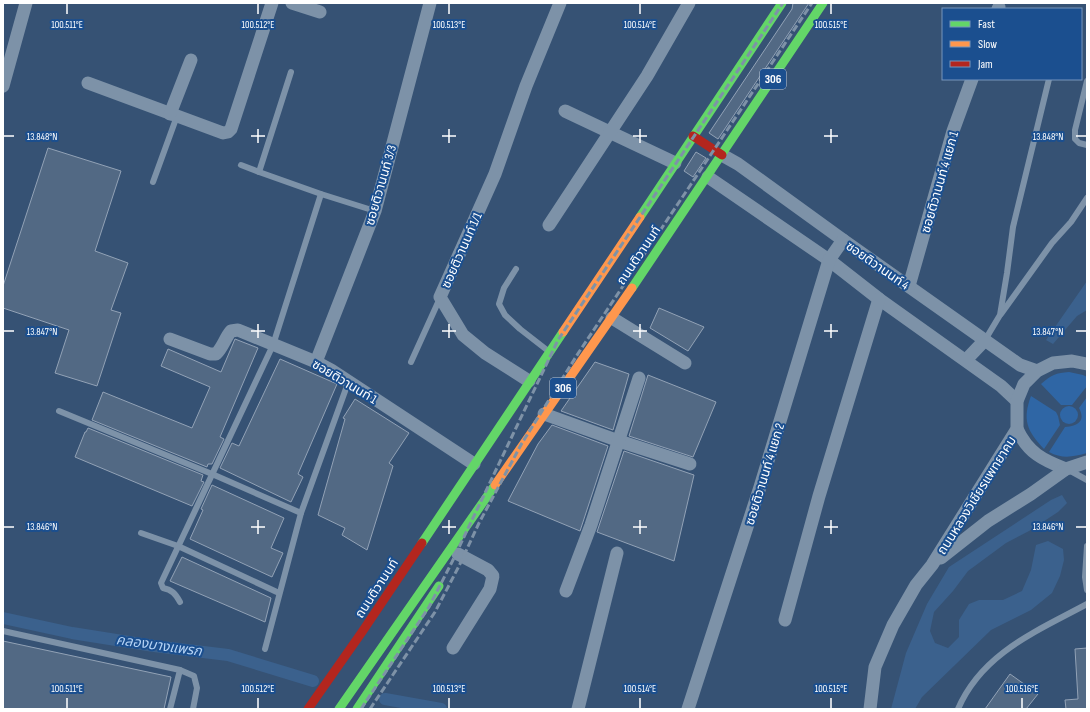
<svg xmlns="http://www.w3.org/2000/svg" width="1090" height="712" font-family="'Sofia Sans Condensed','Noto Sans Thai',sans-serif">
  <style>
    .green { fill: #2f66a5 }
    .water { fill: #3b618d }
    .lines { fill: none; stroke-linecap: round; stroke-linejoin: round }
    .canal { stroke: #3b618d; stroke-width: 12 }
    .building { fill: #526984; stroke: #92a2b6 }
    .lane { stroke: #7d92a8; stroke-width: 6 }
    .street { stroke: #7d92a8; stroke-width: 13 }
    .fast { stroke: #63d668; stroke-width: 9 }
    .slow { stroke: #ff974d; stroke-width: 9 }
    .jam { stroke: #b3261e; stroke-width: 9 }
    .rail { stroke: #7e92a7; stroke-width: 3; stroke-dasharray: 7 3; stroke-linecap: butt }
    .ticks { fill: none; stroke: #fff; stroke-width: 1.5 }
    .labels { text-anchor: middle; stroke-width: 4; stroke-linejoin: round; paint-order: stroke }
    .shield { fill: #1b4f8f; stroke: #bbcadd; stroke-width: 1 }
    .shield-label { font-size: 12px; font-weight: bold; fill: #fff }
    .street-label { font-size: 13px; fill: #fff; stroke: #1b4f8f }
    .water-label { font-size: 14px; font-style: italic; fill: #b5d3f5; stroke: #1b4f8f }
    .ticks-label { font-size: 10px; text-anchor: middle; fill: #fff; stroke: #1b4f8f; stroke-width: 4; stroke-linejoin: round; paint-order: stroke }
  </style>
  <rect width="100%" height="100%" fill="#365274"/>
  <!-- green -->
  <g class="green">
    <path d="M1069,372L1083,375L1087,377V386L1072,405H1061L1041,384C1051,375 1056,373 1069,372Z"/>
    <path d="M1031,396L1056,412L1058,416L1060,425L1044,449C1027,431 1022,420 1031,396Z"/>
    <path d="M1087,397V453C1073,457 1062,459 1049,452L1065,427C1078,426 1086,421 1079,408Z"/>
    <circle cx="1069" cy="415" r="9"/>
  </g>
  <!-- water -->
  <g class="water">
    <path d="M1087,281V310L1077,316L1053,344L1046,340Z"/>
    <path d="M1062,495L1067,503L1058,512L1029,531L1006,543L968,571L953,591L934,612L930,631L935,643L948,648L959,637V620L969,604L979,600H1003L1022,591L1031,570L1036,545L1048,541L1063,549L1064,560L1060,576L1052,593L1031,610L991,630L922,697L915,709H891L906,653L927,604L949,567L1051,500Z"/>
  </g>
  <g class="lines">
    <!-- canal -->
    <g class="canal">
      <path d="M3,618L72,633L154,646L228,655L313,681"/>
      <path d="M385,699L441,709"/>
    </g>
  </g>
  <!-- building -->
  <g class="building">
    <path d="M793,3H809L718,139L709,133L792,9Z"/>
    <path d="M48,148L121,171L95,251L128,263L111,310L121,313L97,386L55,373L69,330L3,308V286Z"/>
    <path d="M696,152L706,158L693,177L684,171Z"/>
    <path d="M659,308L704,327L688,351L650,328Z"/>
    <path d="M235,339L258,348L220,437L224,439L212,464H208L207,467L92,420L103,392L192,428L210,387L161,366L168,349L221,372Z"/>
    <path d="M280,359L337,384L298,474L303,477L291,502L220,468L232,443L239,446Z"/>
    <path d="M595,362L629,374L613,430L561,411Z"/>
    <path d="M648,375L716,402L693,457L629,436Z"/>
    <path d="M355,399L409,433L389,463L393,466L367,550L342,535L345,528L318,515L345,419L343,418Z"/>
    <path d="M552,425L608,446L580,531L508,501L538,444Z"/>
    <path d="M88,428L203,475L201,481L204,482L192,506L75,457L85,432H86Z"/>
    <path d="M624,451L694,475L674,561L597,532Z"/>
    <path d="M212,485L284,518L271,548L283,553L272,577L190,539L203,510L201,509Z"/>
    <path d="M182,557L271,598L265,622L170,581Z"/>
    <path d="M3,641L171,677L164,709H3Z"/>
    <path d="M1087,648V709H1066L1065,700L1078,699L1075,649Z"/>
    <path d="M1010,674L1038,694L1026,709H985Z"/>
  </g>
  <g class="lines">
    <!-- lane -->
    <g class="lane">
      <path d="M291,72L259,172L321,194L375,211"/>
      <path d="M1087,81L1075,130V139L1079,143L1087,145"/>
      <path d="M241,165L259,172"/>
      <path d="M153,182L177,116"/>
      <path d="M516,269L504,288L499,304L505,315L520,329L547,350"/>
      <path d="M1001,314L1052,243L1071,222L1087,198"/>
      <path d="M985,340L1000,315L1007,273L1013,227L1049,79"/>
      <path d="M411,362L440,298"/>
      <path d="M59,411L212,474L301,513"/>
      <path d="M1067,469L1087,480"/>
      <path d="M141,533L178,546L279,593"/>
      <path d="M1087,546L1085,577L1087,590"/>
      <path d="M180,602C175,593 172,590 163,588L161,583L273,345L321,194"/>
      <path d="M3,631L180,670"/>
      <path d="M265,649L301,513L348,383"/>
      <path d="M170,709L180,670L194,676L197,688L193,709"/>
      <path d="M958,709C982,653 1037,631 1087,604"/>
    </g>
    <!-- street -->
    <g class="street">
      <path d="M292,3L320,12"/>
      <path d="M998,9L999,7"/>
      <path d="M88,83L223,133L228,132L231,129L272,3"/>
      <path d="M3,86L26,3"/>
      <path d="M565,111L675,163"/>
      <path d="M170,114L191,60"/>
      <path d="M722,155L738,164L843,240L1020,365L1037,371"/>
      <path d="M708,177L829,260L879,299L1001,386L1017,401"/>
      <path d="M549,225L647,76L689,3"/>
      <path d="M909,286L953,131L972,79"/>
      <path d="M612,318L685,363"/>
      <path d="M170,339L210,354H216C223,347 225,338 231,331L238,330L316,362L331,370L474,464"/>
      <path d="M966,360L985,340"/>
      <path d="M316,362L375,211L430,3"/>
      <path d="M529,381L485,353L463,335L440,297L495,174L526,86L560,3"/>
      <path d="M544,414L619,441L690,464"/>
      <path d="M1017,429C1028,453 1043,460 1066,469"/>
      <path d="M941,558L988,521L1031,494L1066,469L1087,462"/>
      <path d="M566,591L591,525L639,378"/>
      <path d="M785,620L819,496L879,299"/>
      <path d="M453,648L490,589L493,576L488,570L458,554"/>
      <path d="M578,709L617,553"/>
      <path d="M688,709L760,487L829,260L843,240"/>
      <path d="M870,709L875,667L893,625L916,585L932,565L1017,429V401L1024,384L1037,371L1053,363L1072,361L1087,364"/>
    </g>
    <!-- fast -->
    <g class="fast">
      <path d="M640,217L782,3"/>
      <path d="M632,288L823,3"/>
      <path d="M422,543L563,332"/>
      <path d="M339,709L495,485"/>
      <path d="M357,709L439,586"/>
    </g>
    <!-- slow -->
    <g class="slow">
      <path d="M563,332L640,217"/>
      <path d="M495,485L632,288"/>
    </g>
    <!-- jam -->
    <g class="jam">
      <path d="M693,136L722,155"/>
      <path d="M308,709L362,632L422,543"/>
    </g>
    <!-- rail -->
    <g class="rail">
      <path d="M361,709L429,607L452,562L558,340L783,3"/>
      <path d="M370,709L435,612L459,566L479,523L522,443L579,352L812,3"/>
    </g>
  </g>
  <!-- ticks -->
  <path class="ticks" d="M67,4V14M258,4V14M449,4V14M640,4V14M831,4V14M258,129V143M449,129V143M640,129V143M831,129V143M4,136H14M251,136H265M442,136H456M633,136H647M824,136H838M1076,136H1086M258,324V338M449,324V338M640,324V338M831,324V338M4,331H14M251,331H265M442,331H456M633,331H647M824,331H838M1076,331H1086M258,520V534M449,520V534M640,520V534M831,520V534M4,527H14M251,527H265M442,527H456M633,527H647M824,527H838M1076,527H1086M67,698V708M258,698V708M449,698V708M640,698V708M831,698V708M1022,698V708"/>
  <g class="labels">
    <!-- shield labels -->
    <g class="shield">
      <rect x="760" y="69" width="26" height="20" rx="3"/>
      <rect x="550" y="378" width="26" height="20" rx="3"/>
    </g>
    <g class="shield-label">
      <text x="773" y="83">306</text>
      <text x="563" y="392">306</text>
    </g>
    <!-- street labels -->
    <g class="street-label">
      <text transform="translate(939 182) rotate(-74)" y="5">ซอยติวานนท์ 4 แยก 1</text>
      <text transform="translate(380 185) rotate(-74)" y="5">ซอยติวานนท์ 3/3</text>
      <text transform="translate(461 250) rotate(-66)" y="5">ซอยติวานนท์ 1/1</text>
      <text transform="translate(638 255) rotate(-56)" y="5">ถนนติวานนท์</text>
      <text transform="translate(878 265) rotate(35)" y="5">ซอยติวานนท์ 4</text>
      <text transform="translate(345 381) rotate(31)" y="5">ซอยติวานนท์ 1</text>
      <text transform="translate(764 474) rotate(-73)" y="5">ซอยติวานนท์ 4 แยก 2</text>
      <text transform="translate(976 495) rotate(-58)" y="5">ถนนหลวงวิเชียรแพทยาคม</text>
      <text transform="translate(376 588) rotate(-57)" y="5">ถนนติวานนท์</text>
    </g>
    <!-- water labels -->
    <g class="water-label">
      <text transform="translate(159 645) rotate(8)" y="5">คลองบางแพรก</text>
    </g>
  </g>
  <g class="ticks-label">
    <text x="67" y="28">100.511°E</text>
    <text x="258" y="28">100.512°E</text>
    <text x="449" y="28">100.513°E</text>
    <text x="640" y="28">100.514°E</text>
    <text x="831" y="28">100.515°E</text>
    <text x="42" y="140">13.848°N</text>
    <text x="1048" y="140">13.848°N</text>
    <text x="42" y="335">13.847°N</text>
    <text x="1048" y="335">13.847°N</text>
    <text x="42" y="530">13.846°N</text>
    <text x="1048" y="530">13.846°N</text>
    <text x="67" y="692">100.511°E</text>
    <text x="258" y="692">100.512°E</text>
    <text x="449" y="692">100.513°E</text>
    <text x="640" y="692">100.514°E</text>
    <text x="831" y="692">100.515°E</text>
    <text x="1022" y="692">100.516°E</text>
  </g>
  <!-- border -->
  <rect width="1090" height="712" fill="none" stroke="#ffffff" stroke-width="8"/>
  <!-- legend -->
  <rect x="942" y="8" width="140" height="72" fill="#1b4f8f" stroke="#7695bc"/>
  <rect x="950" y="21" width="20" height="6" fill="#63d668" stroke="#7695bc"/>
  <text x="978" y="28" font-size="12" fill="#ffffff">Fast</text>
  <rect x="950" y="41" width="20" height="6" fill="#ff974d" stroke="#7695bc"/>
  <text x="978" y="48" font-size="12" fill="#ffffff">Slow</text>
  <rect x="950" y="61" width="20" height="6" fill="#b3261e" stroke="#7695bc"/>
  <text x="978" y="68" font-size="12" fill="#ffffff">Jam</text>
</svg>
